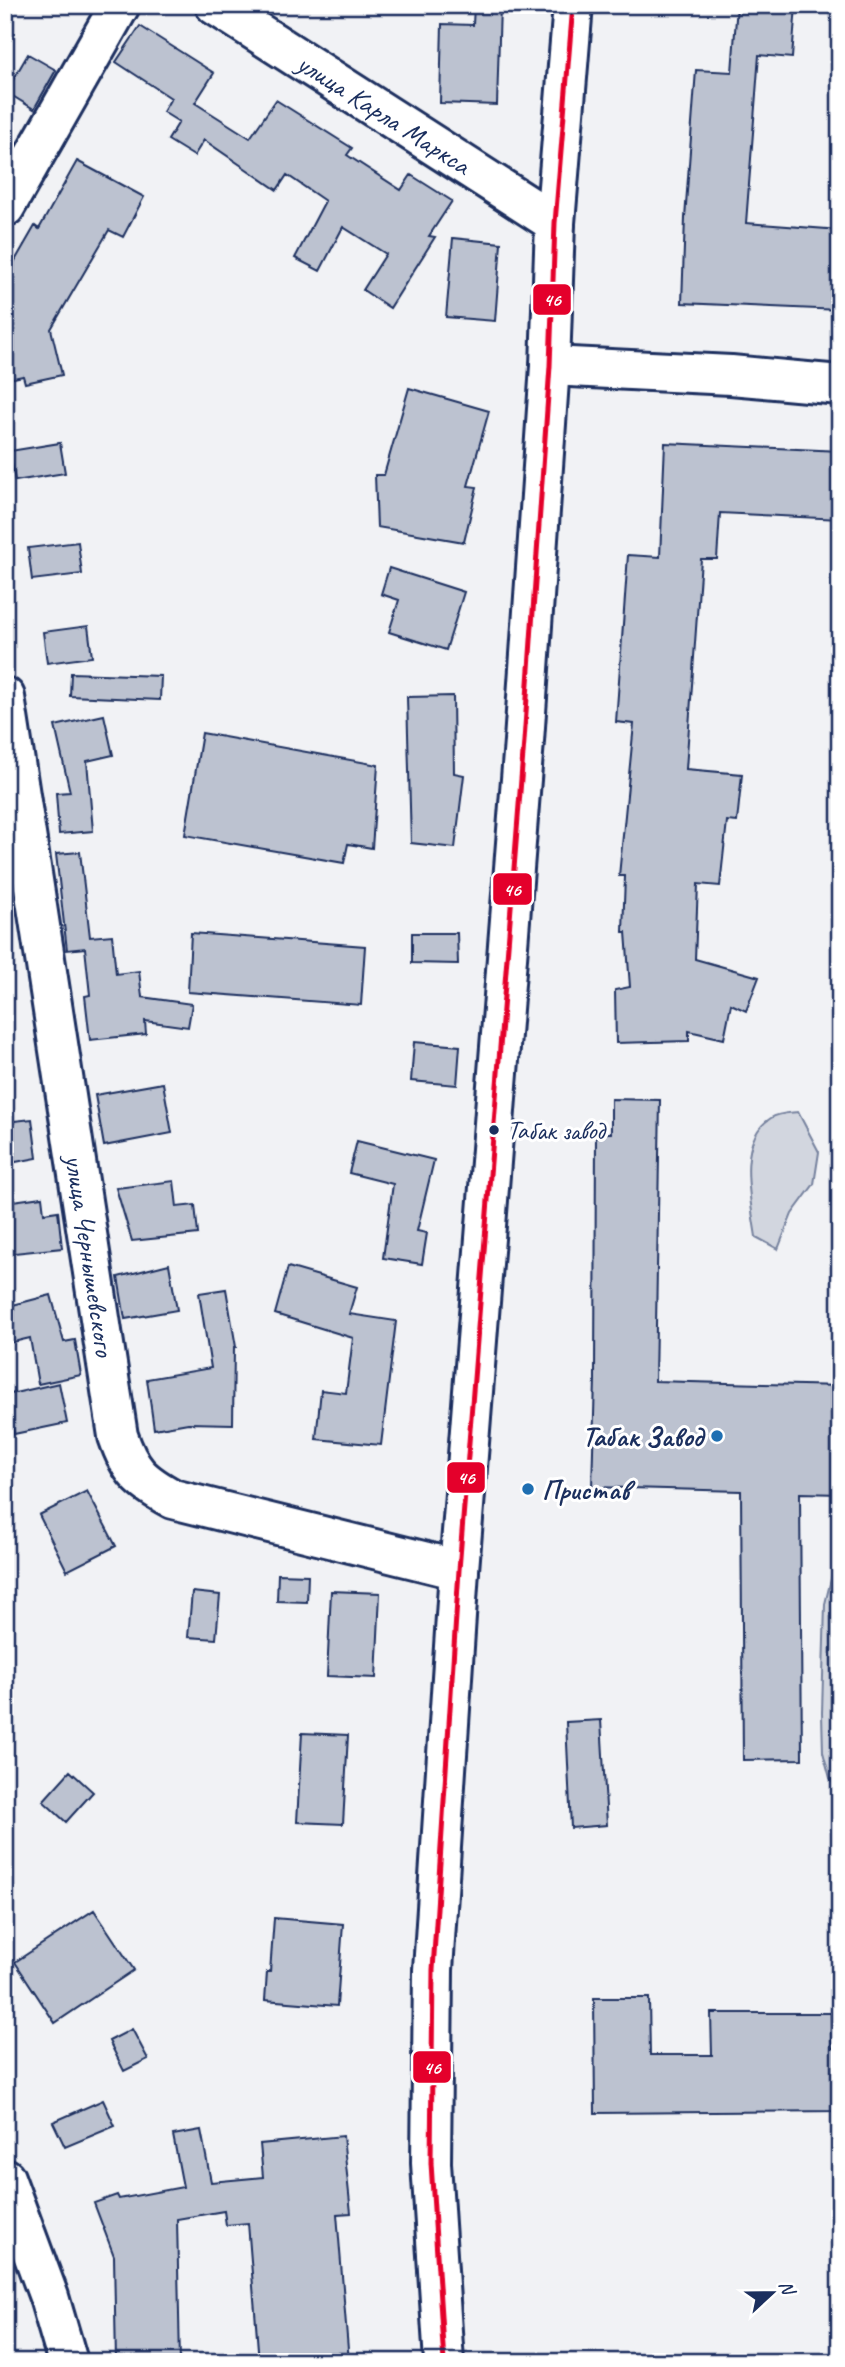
<svg xmlns="http://www.w3.org/2000/svg" width="845" height="2367" font-family="Caveat,sans-serif">
  <style>
    .green { fill: #d2d6df; stroke: #76829e; stroke-width: 2 }
    .building { fill: #bcc2d0; stroke: #1b2f5e; stroke-width: 2 }
    .lines { fill: none; stroke-linecap: round; stroke-linejoin: round }
    .minor-casing { stroke: #1b2f5e; stroke-width: 44 }
    .minor { stroke: #fff; stroke-width: 38 }
    .bus-1-casing { stroke: #fff; stroke-width: 10 }
    .bus-1 { stroke: #e4002b; stroke-width: 5 }
    .bus-dot { fill: #1b2f5e; stroke: #fff; stroke-width: 2.5 }
    .poi-dot { fill: #1f6fb2; stroke: #fff; stroke-width: 2.5 }
    .labels { text-anchor: middle; dominant-baseline: central; stroke-width: 6; stroke-linejoin: round; paint-order: stroke }
    .bus-label { font-size: 26px; fill: #1b2f5e; stroke: #fff; text-anchor: start }
    .street-label { font-size: 28px; fill: #1b2f5e; stroke: #fff }
    .poi-label { font-size: 28px; font-weight: bold; fill: #1b2f5e; stroke: #fff; text-anchor: end }
    .line-badge { stroke: #fff; stroke-width: 2.5 }
    .badge-label { font-size: 19px; text-anchor: middle; font-weight: bold; fill: #fff }
  </style>
  <rect width="100%" height="100%" fill="#f1f2f5"/>
  <filter id="ink" filterUnits="userSpaceOnUse"><feTurbulence type="fractalNoise" baseFrequency=".0143" numOctaves="2"/><feDisplacementMap in="SourceGraphic" scale="14" xChannelSelector="R" yChannelSelector="G"/><feConvolveMatrix kernelMatrix="1 2 1 2 8 2 1 2 1" color-interpolation-filters="sRGB"/></filter>
  <g filter="url(#ink)">
    <path class="green" d="M798,1112L819,1152L814,1184L792,1214L778,1249L756,1237C751,1202 735,1140 771,1118C778,1113 790,1113 798,1112Z
      M840,1542V1791L830,1778L823,1752L822,1713L825,1604Z"/>
    <path class="building" d="M474,5H500L497,105L440,103L442,24L473,25Z
      M737,5H796L792,58L759,55L746,223L840,230V310L682,303L685,218L696,70L732,72Z
      M140,26L214,73L195,103L250,138L276,100L352,148L347,155L401,190L411,175L452,201L429,236L435,237L390,308L363,290L386,254L343,227L320,271L295,258L325,201L287,175L277,190L204,140L194,156L168,140L179,122L163,112L171,98L116,62Z
      M28,54L56,70L34,109L6,92Z
      M77,161L144,197L123,237L109,230L51,329L62,375L25,383L23,376L9,379L5,363V278L35,226L39,229Z
      M453,238L501,243L495,321L446,317Z
      M409,388L489,411L468,486L477,487L464,542L377,527L375,475H384Z
      M60,443L65,473L15,481L10,451Z
      M665,443L840,451V519L720,513L717,559H701L686,769L742,774L737,822L727,821L720,886L698,884L695,959L759,977L746,1011L731,1004L724,1039L689,1031V1041L616,1043L615,990L630,987L626,932H623L625,876H619L634,724L616,722L628,555L660,557Z
      M78,542L82,574L32,580L28,548Z
      M389,568L464,592L446,650L389,632L399,600L381,594Z
      M88,626L92,657L47,663L43,632Z
      M71,673L161,676L160,700L70,696Z
      M453,696L454,773L464,775L455,848L411,843L407,697Z
      M104,715L113,755L87,761L93,831L59,834L56,793L70,792L55,726Z
      M202,733L378,765L372,848L348,844L344,863L185,835Z
      M80,852L90,937L112,935L116,974L139,971L142,997L192,1004L188,1027L145,1021L146,1034L90,1040L85,996L90,995L85,948L67,950L56,854Z
      M191,933L365,946L361,1005L188,992Z
      M412,933H457L458,964L412,963Z
      M414,1042L460,1046L457,1085L411,1081Z
      M163,1083L172,1133L104,1146L95,1095Z
      M611,1099L660,1100L655,1381L840,1386V1494L800,1493L802,1759L743,1760L741,1491L592,1487L595,1379L596,1133H611Z
      M32,1119L37,1158L5,1164V1122Z
      M357,1141L434,1160L417,1231L427,1233L422,1264L383,1258L393,1184L349,1173Z
      M174,1181L177,1207L195,1205L198,1234L132,1241L116,1188Z
      M42,1197L44,1213L58,1211L62,1248L5,1254V1202Z
      M169,1264L177,1310L125,1319L118,1277Z
      M288,1267L357,1287L349,1314L396,1321L381,1445L316,1439L321,1390L346,1393L353,1338L275,1314Z
      M226,1289L236,1347H234L233,1424L188,1423L154,1429L147,1379L211,1368L199,1293Z
      M51,1295L64,1342L75,1340L81,1375L38,1384L30,1338L5,1344V1307Z
      M59,1383L67,1423L14,1434L6,1395Z
      M87,1491L116,1546L67,1571L39,1515Z
      M278,1574L308,1575L307,1602L277,1601Z
      M331,1591L380,1593L376,1678L327,1676Z
      M192,1592L220,1595L216,1639L188,1637Z
      M601,1720L607,1825L571,1828L566,1722Z
      M302,1733L348,1735L343,1824L297,1822Z
      M70,1771L93,1792L66,1822L43,1801Z
      M94,1910L134,1970L55,2023L15,1962Z
      M274,1918L343,1924L337,2006L265,2000L267,1972H270Z
      M594,1998H649L650,2055H712L711,2013H831L832,2048H840V2111L595,2113Z
      M132,2029L148,2059L124,2071L109,2041Z
      M103,2100L115,2126L65,2147L53,2122Z
      M201,2130L211,2182L263,2177L260,2144L343,2136L351,2213L337,2214L349,2362H259L248,2223L226,2225L224,2211L177,2219L180,2362H116L114,2256L94,2203L117,2195L119,2199L183,2187L173,2135Z"/>
    <g class="lines">
      <defs>
        <g id="minor">
          <path id="s1" d="M215,5L555,223"/>
          <path d="M5,207L120,5"/>
          <path d="M550,366L731,375L840,385"/>
          <path id="s2" d="M5,697L118,1436C130,1471 140,1481 173,1499L459,1570"/>
          <path d="M5,2178L49,2297L68,2362"/>
          <path d="M444,2362L431,2163L433,1970L459,1570L524,741L550,366L555,223L573,5"/>
        </g>
      </defs>
      <use href="#minor" class="minor-casing"/>
      <use href="#minor" class="minor"/>
      <defs>
        <path id="bus-1" d="M444,2362L431,2163L433,1970L459,1570L524,741L550,366L555,223L573,5"/>
      </defs>
      <use href="#bus-1" class="bus-1-casing"/>
      <use href="#bus-1" class="bus-1"/>
    </g>
  </g>
  <circle class="bus-dot" cx="494" cy="1130" r="6"/>
  <g class="poi-dot">
    <circle cx="717" cy="1436" r="7"/>
    <circle cx="528" cy="1489" r="7"/>
  </g>
  <g class="labels">
    <g class="bus-label">
      <text x="507" y="1130">Табак завод</text>
    </g>
    <g class="street-label">
      <text stroke="none"><textPath href="#s1" startOffset="201">улица Карла Маркса</textPath></text>
      <text stroke="none"><textPath href="#s2" startOffset="565">улица Чернышевского</textPath></text>
    </g>
    <g class="poi-label">
      <text x="703" y="1436">Табак Завод</text>
      <text x="542" y="1489" text-anchor="start">Пристав</text>
    </g>
  </g>
  <g class="line-badge">
    <rect x="532" y="283" width="40" height="33" rx="7" fill="#e4002b"/>
    <rect x="492" y="872" width="41" height="34" rx="7" fill="#e4002b"/>
    <rect x="446" y="1461" width="40" height="33" rx="7" fill="#e4002b"/>
    <rect x="412" y="2050" width="40" height="34" rx="7" fill="#e4002b"/>
  </g>
  <g class="badge-label">
    <text x="552" y="306">46</text>
    <text x="512" y="896">46</text>
    <text x="466" y="1484">46</text>
    <text x="432" y="2074">46</text>
  </g>
  <rect width="845" height="2367" fill="none" stroke="#fff" stroke-width="28"/>
  <rect x="14" y="14" width="817" height="2339" fill="none" stroke="#1b2f5e" stroke-width="2.5" filter="url(#ink)"/>
  <g transform="translate(772 2293) rotate(68)" stroke="#ffffff" stroke-width="5" paint-order="stroke">
  <path d="M0-5L12 26L0 18L-12 26Z" fill="#1b2f5e"/>
  <text y="-10" font-size="19" font-weight="bold" text-anchor="middle" fill="#1b2f5e">N</text>
  </g>
</svg>
